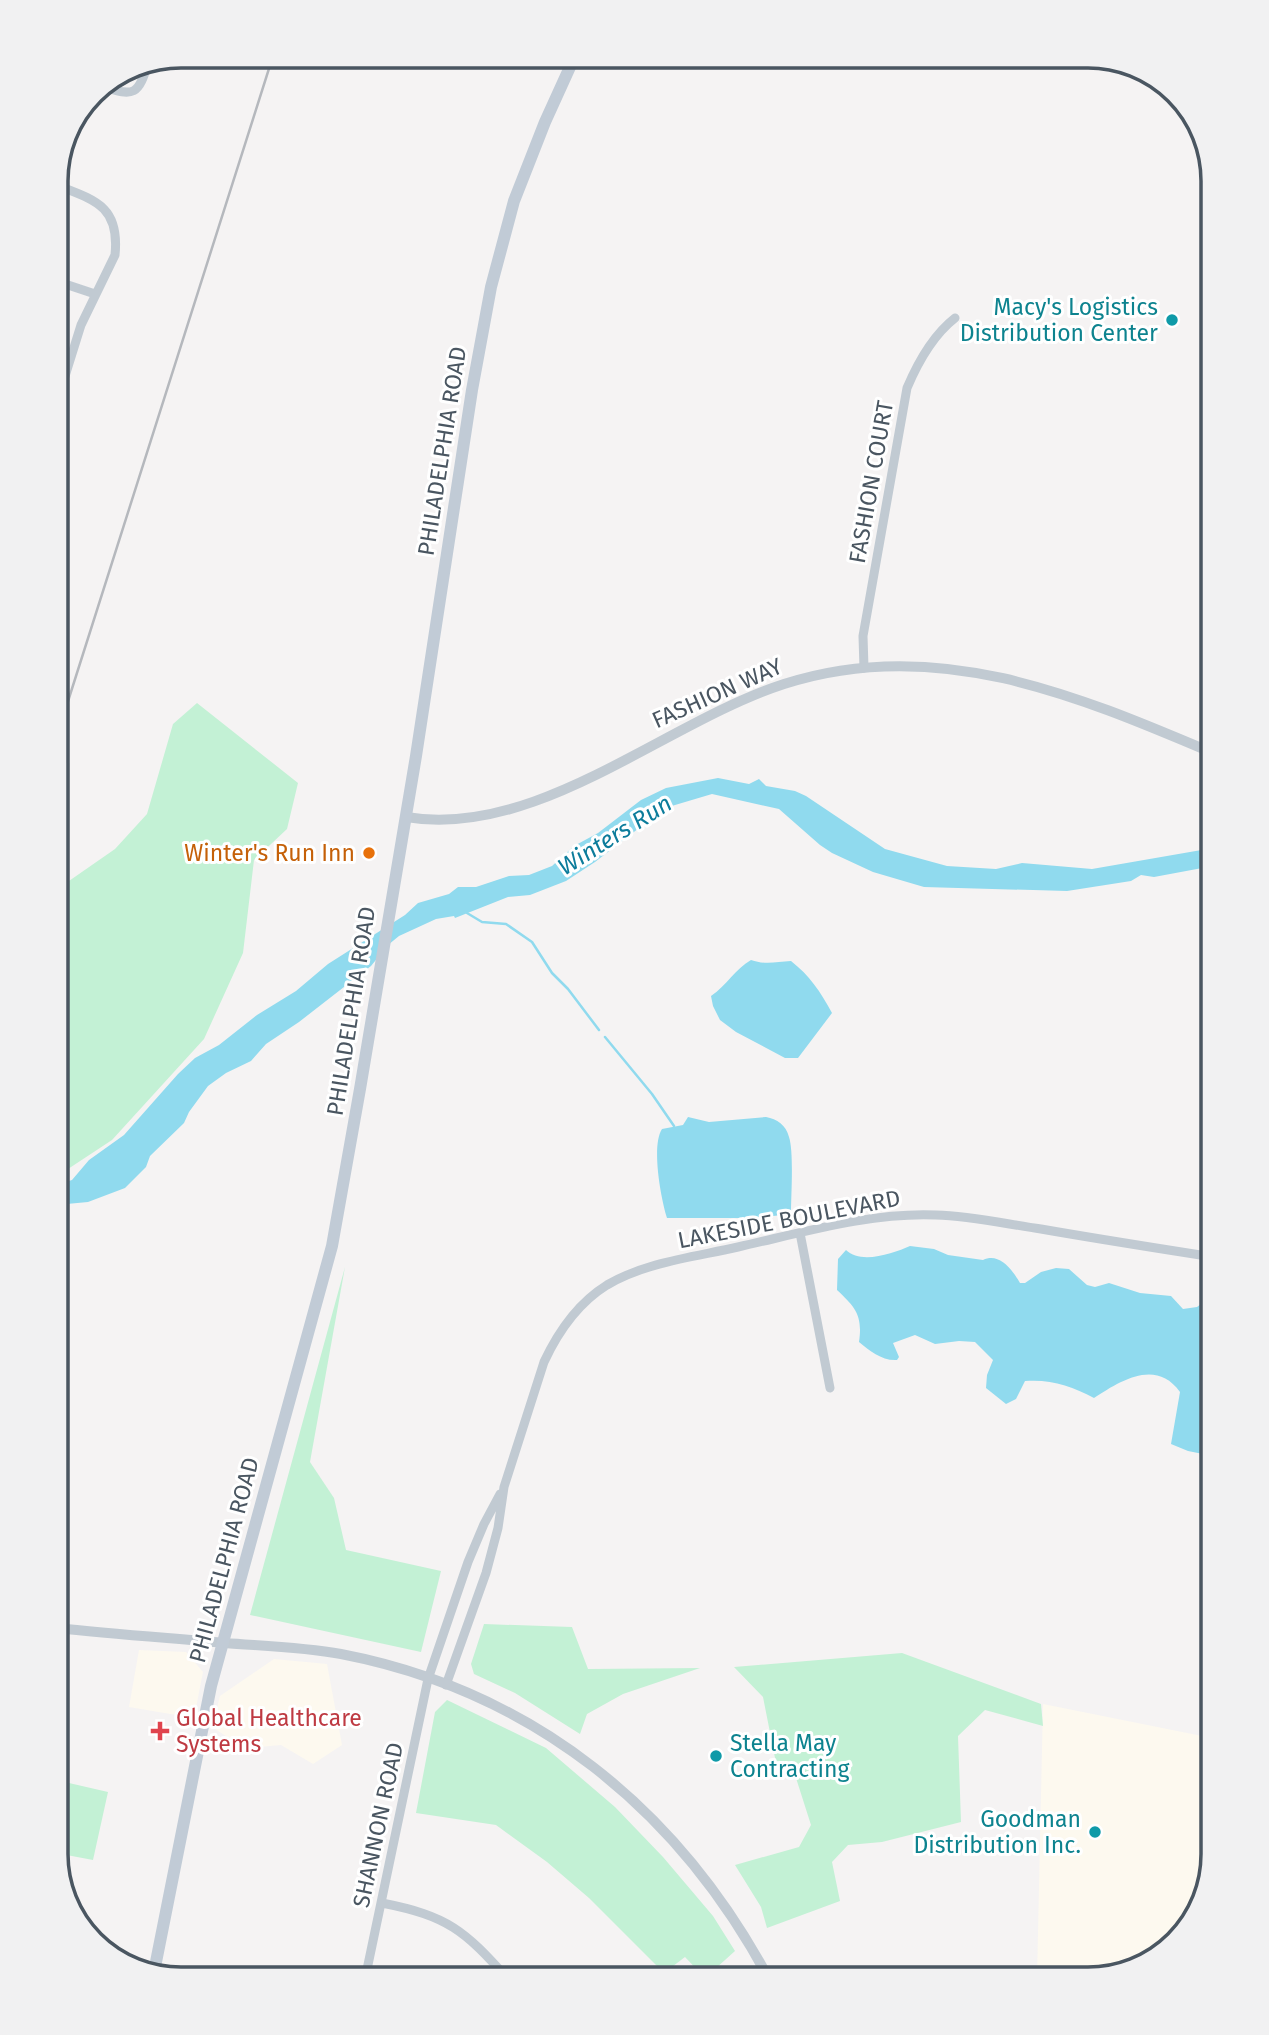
<svg xmlns="http://www.w3.org/2000/svg" width="1269" height="2035" font-family="'Fira Sans',sans-serif">
  <style>
    .commercial { fill: #fdf9ef }
    .green { fill: #c3f1d5 }
    .water { fill: #90daee }
    .lines { fill: none; stroke-linecap: round; stroke-linejoin: round }
    .stream { stroke: #90daee; stroke-width: 2.5 }
    .minor { stroke: #c1cad2; stroke-width: 9 }
    .tertiary { stroke: #c1cad2; stroke-width: 10 }
    .secondary { stroke: #c1cbd6; stroke-width: 12 }
    .rail { stroke: #b5b8bd; stroke-width: 2.5 }
    .culture-dot { fill: #0f9aa8; stroke: #fff; stroke-width: 2.5 }
    .food-dot { fill: #e8710a; stroke: #fff; stroke-width: 2.5 }
    .health-dot { fill: #e0444e; stroke: #fff; stroke-width: 2.5 }
    .labels { text-anchor: middle; dominant-baseline: central; stroke-width: 6; stroke-linejoin: round; paint-order: stroke }
    .culture-label { font-size: 23px; fill: #0d838f; stroke: #fff; text-anchor: end }
    .street-label { font-size: 23px; fill: #4a5661; stroke: #fff }
    .food-label { font-size: 23px; fill: #c56008; stroke: #fff; text-anchor: end }
    .health-label { font-size: 23px; fill: #be3a42; stroke: #fff; text-anchor: start }
    .water-label { font-size: 24px; font-style: italic; fill: #0c7c9b; stroke: #fff }
    .rim { fill: none; stroke: #4a5661; stroke-width: 3.5 }
  </style>
  <rect width="100%" height="100%" fill="#f5f3f3"/>
  <path class="commercial" d="M139,1650L186,1652L203,1672L194,1718L129,1707Z
    M274,1659L327,1664L342,1745L313,1764L281,1745L259,1747L232,1740L212,1727L220,1696Z
    M1043,1704L1207,1737L1213,1736V1854L1192,1923L1143,1966L1087,1979H1037Z"/>
  <path class="green" d="M197,703L298,783L287,829L254,860L243,953L204,1039L112,1140L68,1169L56,1165V890L115,849L147,814L173,724Z
    M345,1267L310,1462L334,1498L346,1550L441,1571L421,1652L250,1615Z
    M484,1624L572,1627L588,1669L700,1668L623,1694L587,1714L580,1734L515,1693L474,1674L471,1664Z
    M902,1653L1041,1704L1043,1726L985,1710L958,1736L961,1822L882,1842L848,1845L832,1862L840,1901L767,1928L761,1907L735,1865L799,1847L811,1825L796,1778L776,1763L763,1697L734,1667Z
    M447,1700L546,1748L615,1807L663,1857L713,1916L735,1951L705,1978L685,1957L664,1973L589,1898L547,1862L496,1825L416,1813L435,1712Z
    M56,1780L108,1792L93,1860L56,1853Z"/>
  <path class="water" d="M718,778L749,784L759,779L766,786L795,791L806,796L885,849L947,866L996,869L1022,863L1092,869L1213,848V866L1154,877L1141,875L1131,881L1067,891L924,887L873,872L832,853L820,845L779,809L712,794L665,808L595,862L566,881L530,895L508,897L455,918L454,916L436,919L399,936L388,945L371,966L299,1022L266,1044L251,1061L226,1073L208,1086L189,1112L184,1123L150,1156L146,1167L125,1188L88,1202L56,1205V1185L72,1180L89,1160L124,1135L178,1074L195,1058L219,1045L257,1015L296,991L328,964L405,915L418,903L449,894L458,887H476L509,876L529,875L552,866L574,846L598,833L641,800L666,788Z
    M751,960C765,965 776,962 791,961C810,976 820,991 832,1013L798,1058H785L736,1032L720,1020L713,1006L711,996C727,985 735,969 751,960Z
    M688,1117L709,1122L766,1117C777,1119 786,1125 789,1137C794,1152 791,1196 791,1214L754,1218H667C661,1199 651,1146 662,1129L683,1125Z
    M910,1246L934,1249L948,1255L983,1260C1000,1252 1013,1271 1020,1283H1025L1041,1272L1056,1268L1069,1269L1087,1285L1095,1287L1109,1283L1140,1293L1171,1296L1183,1309L1197,1307L1213,1295V1456L1188,1451L1171,1444L1180,1392C1156,1358 1120,1381 1094,1398C1072,1386 1051,1379 1025,1381L1016,1399L1006,1404L986,1388L987,1375L993,1360L975,1342L959,1341L935,1344L915,1335L893,1343L899,1357L897,1360C882,1361 870,1351 859,1342C863,1315 855,1307 837,1290L838,1259L846,1250C861,1265 894,1253 910,1246Z"/>
  <g class="lines">
    <path class="stream" d="M467,913L482,922L506,924L532,942L552,973L568,989L599,1030
      M605,1037L652,1094L674,1126"/>
    <path class="minor" d="M103,86C134,98 139,94 148,63
      M56,281L95,294
      M56,405L81,325L115,255C120,206 95,200 56,185
      M864,668L863,636L907,388C918,362 932,336 955,318
      M800,1233L830,1388
      M446,1685L486,1573L498,1528L504,1487L544,1362C558,1332 578,1303 607,1285C646,1262 694,1257 738,1247C801,1233 871,1212 936,1215C971,1216 1006,1224 1041,1229C1098,1239 1156,1248 1213,1257
      M382,1903C448,1916 464,1930 508,1979
      M365,1979L428,1679L468,1562L484,1524L500,1494"/>
    <path class="tertiary" d="M406,817C537,839 664,723 784,684C935,635 1076,695 1213,753
      M56,1628C112,1634 169,1638 225,1643C264,1646 303,1647 341,1654C533,1691 678,1809 769,1979"/>
    <path class="secondary" d="M154,1972L211,1686L332,1246L360,1089L416,756L472,390L491,287L514,201L545,122L575,56"/>
    <path class="rail" d="M56,739L273,56"/>
  </g>
  <g class="culture-dot">
    <circle cx="1172" cy="320" r="7"/>
    <circle cx="716" cy="1756" r="7"/>
    <circle cx="1095" cy="1832" r="7"/>
  </g>
  <circle class="food-dot" cx="369" cy="853" r="7"/>
  <path class="health-dot" d="M156.5 1720.5h7v7h7v7h-7v7h-7v-7h-7v-7h7z"/>
  <g class="labels">
    <g class="culture-label">
      <text x="1158" y="307">Macy's Logistics<tspan x="1158" dy="26">Distribution Center</tspan></text>
      <text x="730" y="1743" text-anchor="start">Stella May<tspan x="730" dy="26">Contracting</tspan></text>
      <text x="1081" y="1819">Goodman<tspan x="1081" dy="26">Distribution Inc.</tspan></text>
    </g>
    <g class="street-label">
      <text transform="translate(442 451) rotate(-81)">PHILADELPHIA ROAD</text>
      <text transform="translate(871 482) rotate(-80)">FASHION COURT</text>
      <text transform="translate(717 693) rotate(-24)">FASHION WAY</text>
      <text transform="translate(351 1011) rotate(-81)">PHILADELPHIA ROAD</text>
      <text transform="translate(789 1219) rotate(-11)">LAKESIDE BOULEVARD</text>
      <text transform="translate(224 1560) rotate(-75)">PHILADELPHIA ROAD</text>
      <text transform="translate(378 1825) rotate(-78)">SHANNON ROAD</text>
    </g>
    <g class="food-label">
      <text x="355" y="853">Winter's Run Inn</text>
    </g>
    <g class="health-label">
      <text x="176" y="1718">Global Healthcare<tspan x="176" dy="26">Systems</tspan></text>
    </g>
    <g class="water-label">
      <text transform="translate(615 835) rotate(-32)">Winters Run</text>
    </g>
  </g>
  <path d="M0 0H1269V2035H0ZM181 68H1088A113 113 0 0 1 1201 181V1854A113 113 0 0 1 1088 1967H181A113 113 0 0 1 68 1854V181A113 113 0 0 1 181 68Z" fill="#f1f1f2" fill-rule="evenodd"/>
  <path class="rim" d="M181 68H1088A113 113 0 0 1 1201 181V1854A113 113 0 0 1 1088 1967H181A113 113 0 0 1 68 1854V181A113 113 0 0 1 181 68Z"/>
</svg>
